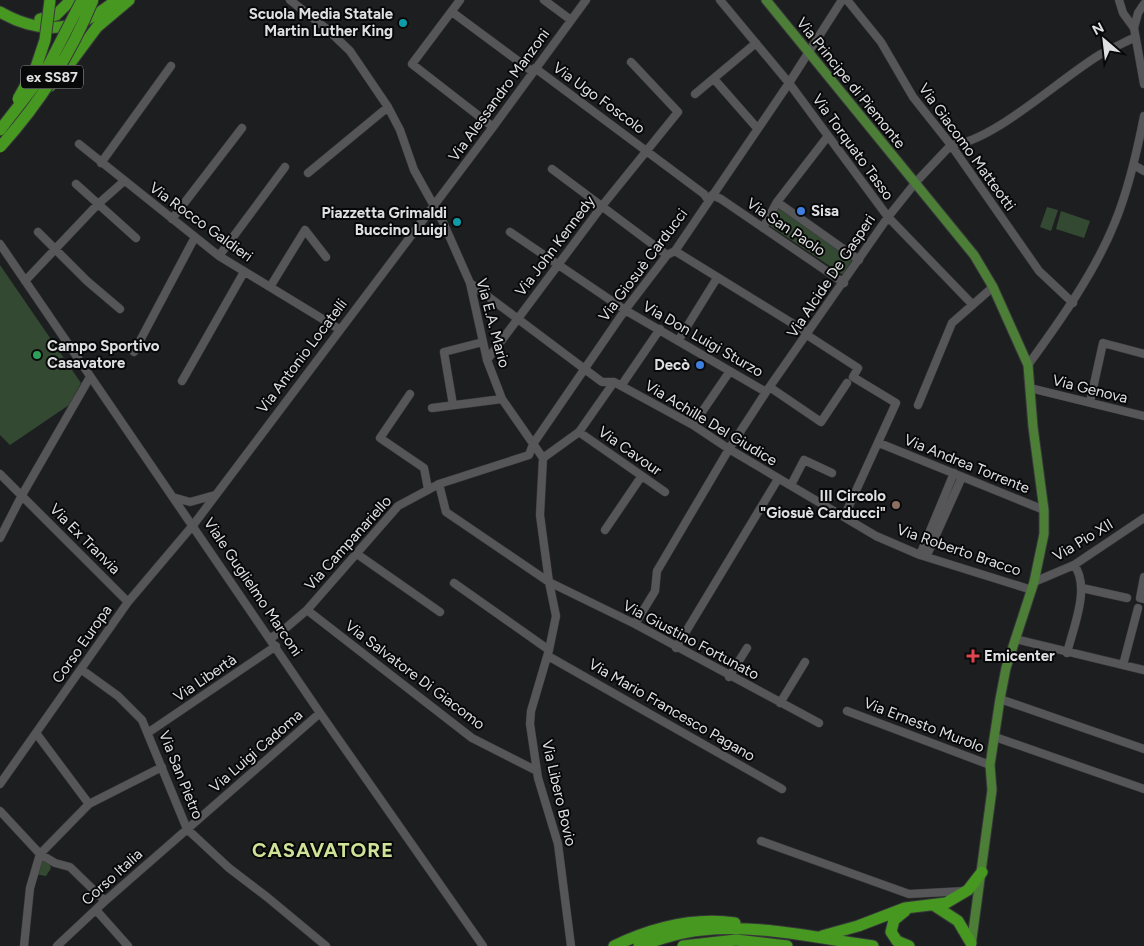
<svg xmlns="http://www.w3.org/2000/svg" width="1144" height="946" font-family="Figtree,sans-serif">
  <style>
    .green { fill: #334932 }
    .lines { fill: none; stroke-linecap: round; stroke-linejoin: round }
    .minor-casing { stroke: #373839; stroke-width: 9 }
    .major-casing { stroke: #373839; stroke-width: 11 }
    .highway-casing { stroke: #373839; stroke-width: 13 }
    .minor { stroke: #565659; stroke-width: 8 }
    .major { stroke: #4c7e37; stroke-width: 9 }
    .highway { stroke: #469821; stroke-width: 11 }
    .highway-bridge-casing { stroke: #373839; stroke-width: 13; stroke-linecap: butt }
    .highway-bridge { stroke: #469821; stroke-width: 11 }
    .culture-dot { fill: #0f9aa8; stroke: #080809; stroke-width: 2 }
    .shop-dot { fill: #3f7fe0; stroke: #080809; stroke-width: 2 }
    .leisure-dot { fill: #2e9e5b; stroke: #080809; stroke-width: 2 }
    .education-dot { fill: #8d6e63; stroke: #080809; stroke-width: 2 }
    .health-dot { fill: #e0444e; stroke: #080809; stroke-width: 2 }
    .labels { text-anchor: middle; dominant-baseline: central; stroke-width: 4; stroke-linejoin: round; paint-order: stroke }
    .shield { fill: #080809; stroke: #9e9fa0; stroke-width: 1 }
    .shield-label { font-size: 14px; font-weight: bold; fill: #dfe0e1 }
    .poi-label { font-size: 15px; font-weight: bold; fill: #dfe0e1; stroke: #080809; text-anchor: end }
    .street-label { font-size: 15px; fill: #dfe0e1; stroke: #080809 }
    .district-label { font-size: 20px; font-weight: bold; letter-spacing: 1px; fill: #cfe398; stroke: #080809 }
  </style>
  <rect width="100%" height="100%" fill="#1d1e20"/>
  <path class="green" d="M778,207L852,260L843,275L767,224Z
    M1047,207L1058,210L1051,231L1040,227Z
    M1061,211L1090,221L1084,238L1056,229Z
    M0,265L81,383L69,405L10,445L0,435Z
    M39,858L49,863L51,868L46,876L35,874Z"/>
  <g class="lines">
    <defs>
      <path id="minor" d="M290,0L328,30L350,51L388,107L400,130L414,170L443,222L470,283L487,360L502,399L543,458L540,515L549,582L556,616L549,650L531,711L530,724L538,778L558,844L571,946
        M460,0L412,64L493,127
        M544,0L571,20
        M720,0L789,83L888,217L972,304
        M847,0L881,42L913,97L951,145L1039,271L1073,303
        M1119,0L1123,13L1134,28L1144,84
        M452,12L533,72
        M1134,28L1138,13L1144,4
        M535,68L704,194L708,200
        M714,79L757,128
        M695,94L756,43
        M79,144L219,256L339,329
        M101,163L171,66
        M1134,165L1144,171
        M552,169L667,255
        M308,173L388,107
        M76,184L136,238
        M712,195L721,199L844,283
        M777,202L859,260
        M172,219L242,128
        M763,228L777,202L828,136
        M38,232L87,281L120,309
        M510,232L625,310L766,392
        M0,244L320,713L483,946
        M675,251L808,333
        M219,256L285,167
        M25,281L97,205L123,182
        M470,283L602,382H614L693,425L729,449L876,536L920,555L1032,590
        M270,287L305,230L326,257
        M807,335L858,368L853,377L896,403L844,517
        M678,341L717,278
        M134,352L195,237
        M487,360L602,206L678,112L631,62
        M1028,365C1060,321 1095,272 1115,222C1129,188 1137,152 1144,116
        M182,381L244,272
        M621,386L660,329
        M771,388L821,422L847,383
        M1030,388L1144,416
        M410,394L380,438L424,468L428,489
        M1090,402L1103,343L1144,354
        M453,405L444,352L483,342
        M918,405L952,323L993,287
        M432,408L502,399
        M693,425L730,371
        M579,432L665,492
        M879,443L1044,510
        M543,458L579,432L614,382
        M0,474L128,602
        M439,484L446,512L549,582L635,624L819,723
        M791,485L804,460L832,473
        M176,498L190,502L215,495
        M605,530L641,477
        M0,538L22,495L90,377
        M357,554L440,612
        M920,555L954,473
        M927,555L962,477
        M1144,577L1140,598L1144,599
        M1034,582L1074,565L1144,518
        M454,583L549,650
        M1082,588L1127,598
        M307,610L472,738L537,771
        M635,624L655,591L657,571L729,449L766,392L888,217L916,182L951,145C992,143 1063,76 1101,54C1112,48 1124,43 1135,37
        M271,638L287,627L307,610L398,506L439,484L529,455L533,444L625,310L667,255L675,251L789,83L842,0
        M1015,639L1144,670
        M676,648L778,479
        M1067,653C1073,628 1091,587 1074,565
        M548,656L782,789
        M1123,665L1138,608
        M82,670L118,696L142,720L187,829L229,868L267,897L326,946
        M729,677L747,648
        M1000,699L1144,749
        M780,703L805,662
        M847,711L990,765
        M149,732L276,646
        M36,733L89,804
        M995,737L1144,789
        M0,784L128,602L194,524L493,127L586,0
        M0,811L40,854L55,863L70,867L105,901
        M761,841L909,894L965,891
        M96,910L128,946
        M24,946L30,888L40,854L89,804L162,767
        M57,946L105,901L320,713"/>
      <path id="major" d="M766,0L974,255L993,287L1028,365L1033,427L1044,510V534L1034,582L1006,668L1000,699L990,765L992,790L971,946"/>
      <path id="highway" d="M0,12C42,36 79,32 116,0
        M40,19L56,15L71,0
        M50,86L62,74L97,27L129,0
        M935,906L958,921L971,943
        M905,911L894,920L891,932L897,941L909,946
        M822,936L858,926L905,908L946,903L968,890L982,872
        M614,946C652,928 693,917 735,923
        M639,946C660,939 680,932 702,930C758,924 817,938 873,946
        M683,946L736,940L787,946"/>
    </defs>
    <use href="#minor" class="minor-casing"/>
    <use href="#major" class="major-casing"/>
    <use href="#highway" class="highway-casing"/>
    <use href="#minor" class="minor"/>
    <use href="#major" class="major"/>
    <use href="#highway" class="highway"/>
    <defs>
      <path id="highway-bridge" d="M18,99L36,67L45,40L50,0
        M0,130L45,72L82,0
        M0,147C39,104 71,54 93,0"/>
    </defs>
    <use href="#highway-bridge" class="highway-bridge-casing"/>
    <use href="#highway-bridge" class="highway-bridge"/>
  </g>
  <g class="culture-dot">
    <circle cx="403" cy="23" r="5"/>
    <circle cx="457" cy="222" r="5"/>
  </g>
  <g class="shop-dot">
    <circle cx="801" cy="211" r="5"/>
    <circle cx="700" cy="365" r="5"/>
  </g>
  <circle class="leisure-dot" cx="37" cy="355" r="5"/>
  <circle class="education-dot" cx="896" cy="505" r="5"/>
  <path class="health-dot" d="M970.5 648.5h5v5h5v5h-5v5h-5v-5h-5v-5h5z"/>
  <g class="labels">
    <rect class="shield" x="21" y="65.5" width="62" height="23" rx="4"/>
    <g class="shield-label">
      <text x="52" y="77">ex SS87</text>
    </g>
    <g class="poi-label">
      <text x="393" y="14">Scuola Media Statale<tspan x="393" dy="17">Martin Luther King</tspan></text>
      <text x="811" y="211" text-anchor="start">Sisa</text>
      <text x="447" y="213">Piazzetta Grimaldi<tspan x="447" dy="17">Buccino Luigi</tspan></text>
      <text x="47" y="346" text-anchor="start">Campo Sportivo<tspan x="47" dy="17">Casavatore</tspan></text>
      <text x="690" y="365">Decò</text>
      <text x="886" y="496">III Circolo<tspan x="886" dy="17">"Giosuè Carducci"</tspan></text>
      <text x="984" y="656" text-anchor="start">Emicenter</text>
    </g>
    <g class="street-label">
      <text transform="translate(851 83) rotate(51)">Via Principe di Piemonte</text>
      <text transform="translate(499 95) rotate(-54)">Via Alessandro Manzoni</text>
      <text transform="translate(599 98) rotate(36)">Via Ugo Foscolo</text>
      <text transform="translate(853 147) rotate(54)">Via Torquato Tasso</text>
      <text transform="translate(967 147) rotate(54)">Via Giacomo Matteotti</text>
      <text transform="translate(201 222) rotate(36)">Via Rocco Galdieri</text>
      <text transform="translate(786 227) rotate(34)">Via San Paolo</text>
      <text transform="translate(555 246) rotate(-53)">Via John Kennedy</text>
      <text transform="translate(643 265) rotate(-53)">Via Giosuè Carducci</text>
      <text transform="translate(831 276) rotate(-56)">Via Alcide De Gasperi</text>
      <text transform="translate(493 323) rotate(75)">Via E.A. Mario</text>
      <text transform="translate(703 339) rotate(30)">Via Don Luigi Sturzo</text>
      <text transform="translate(302 356) rotate(-53)">Via Antonio Locatelli</text>
      <text transform="translate(1090 389) rotate(14)">Via Genova</text>
      <text transform="translate(711 423) rotate(31)">Via Achille Del Giudice</text>
      <text transform="translate(630 451) rotate(35)">Via Cavour</text>
      <text transform="translate(967 464) rotate(22)">Via Andrea Torrente</text>
      <text transform="translate(85 539) rotate(45)">Via Ex Tranvia</text>
      <text transform="translate(1083 540) rotate(-31)">Via Pio XII</text>
      <text transform="translate(348 543) rotate(-48)">Via Campanariello</text>
      <text transform="translate(959 550) rotate(19)">Via Roberto Bracco</text>
      <text transform="translate(253 587) rotate(56)">Viale Guglielmo Marconi</text>
      <text transform="translate(691 640) rotate(28)">Via Giustino Fortunato</text>
      <text transform="translate(82 644) rotate(-55)">Corso Europa</text>
      <text transform="translate(415 675) rotate(37)">Via Salvatore Di Giacomo</text>
      <text transform="translate(205 678) rotate(-34)">Via Libertà</text>
      <text transform="translate(672 710) rotate(30)">Via Mario Francesco Pagano</text>
      <text transform="translate(924 725) rotate(21)">Via Ernesto Murolo</text>
      <text transform="translate(256 751) rotate(-41)">Via Luigi Cadoma</text>
      <text transform="translate(181 775) rotate(68)">Via San Pietro</text>
      <text transform="translate(559 793) rotate(77)">Via Libero Bovio</text>
      <text transform="translate(112 877) rotate(-42)">Corso Italia</text>
    </g>
    <g class="district-label">
      <text x="323" y="850">CASAVATORE</text>
    </g>
  </g>
  <g transform="translate(1104 40) rotate(332)" stroke="#080809" stroke-width="4" paint-order="stroke">
  <path d="M0-4L9 19L0 12L-9 19Z" fill="#dfe0e1"/>
  <text y="-8" font-size="14" font-weight="bold" text-anchor="middle" fill="#dfe0e1">N</text>
  </g>
</svg>
